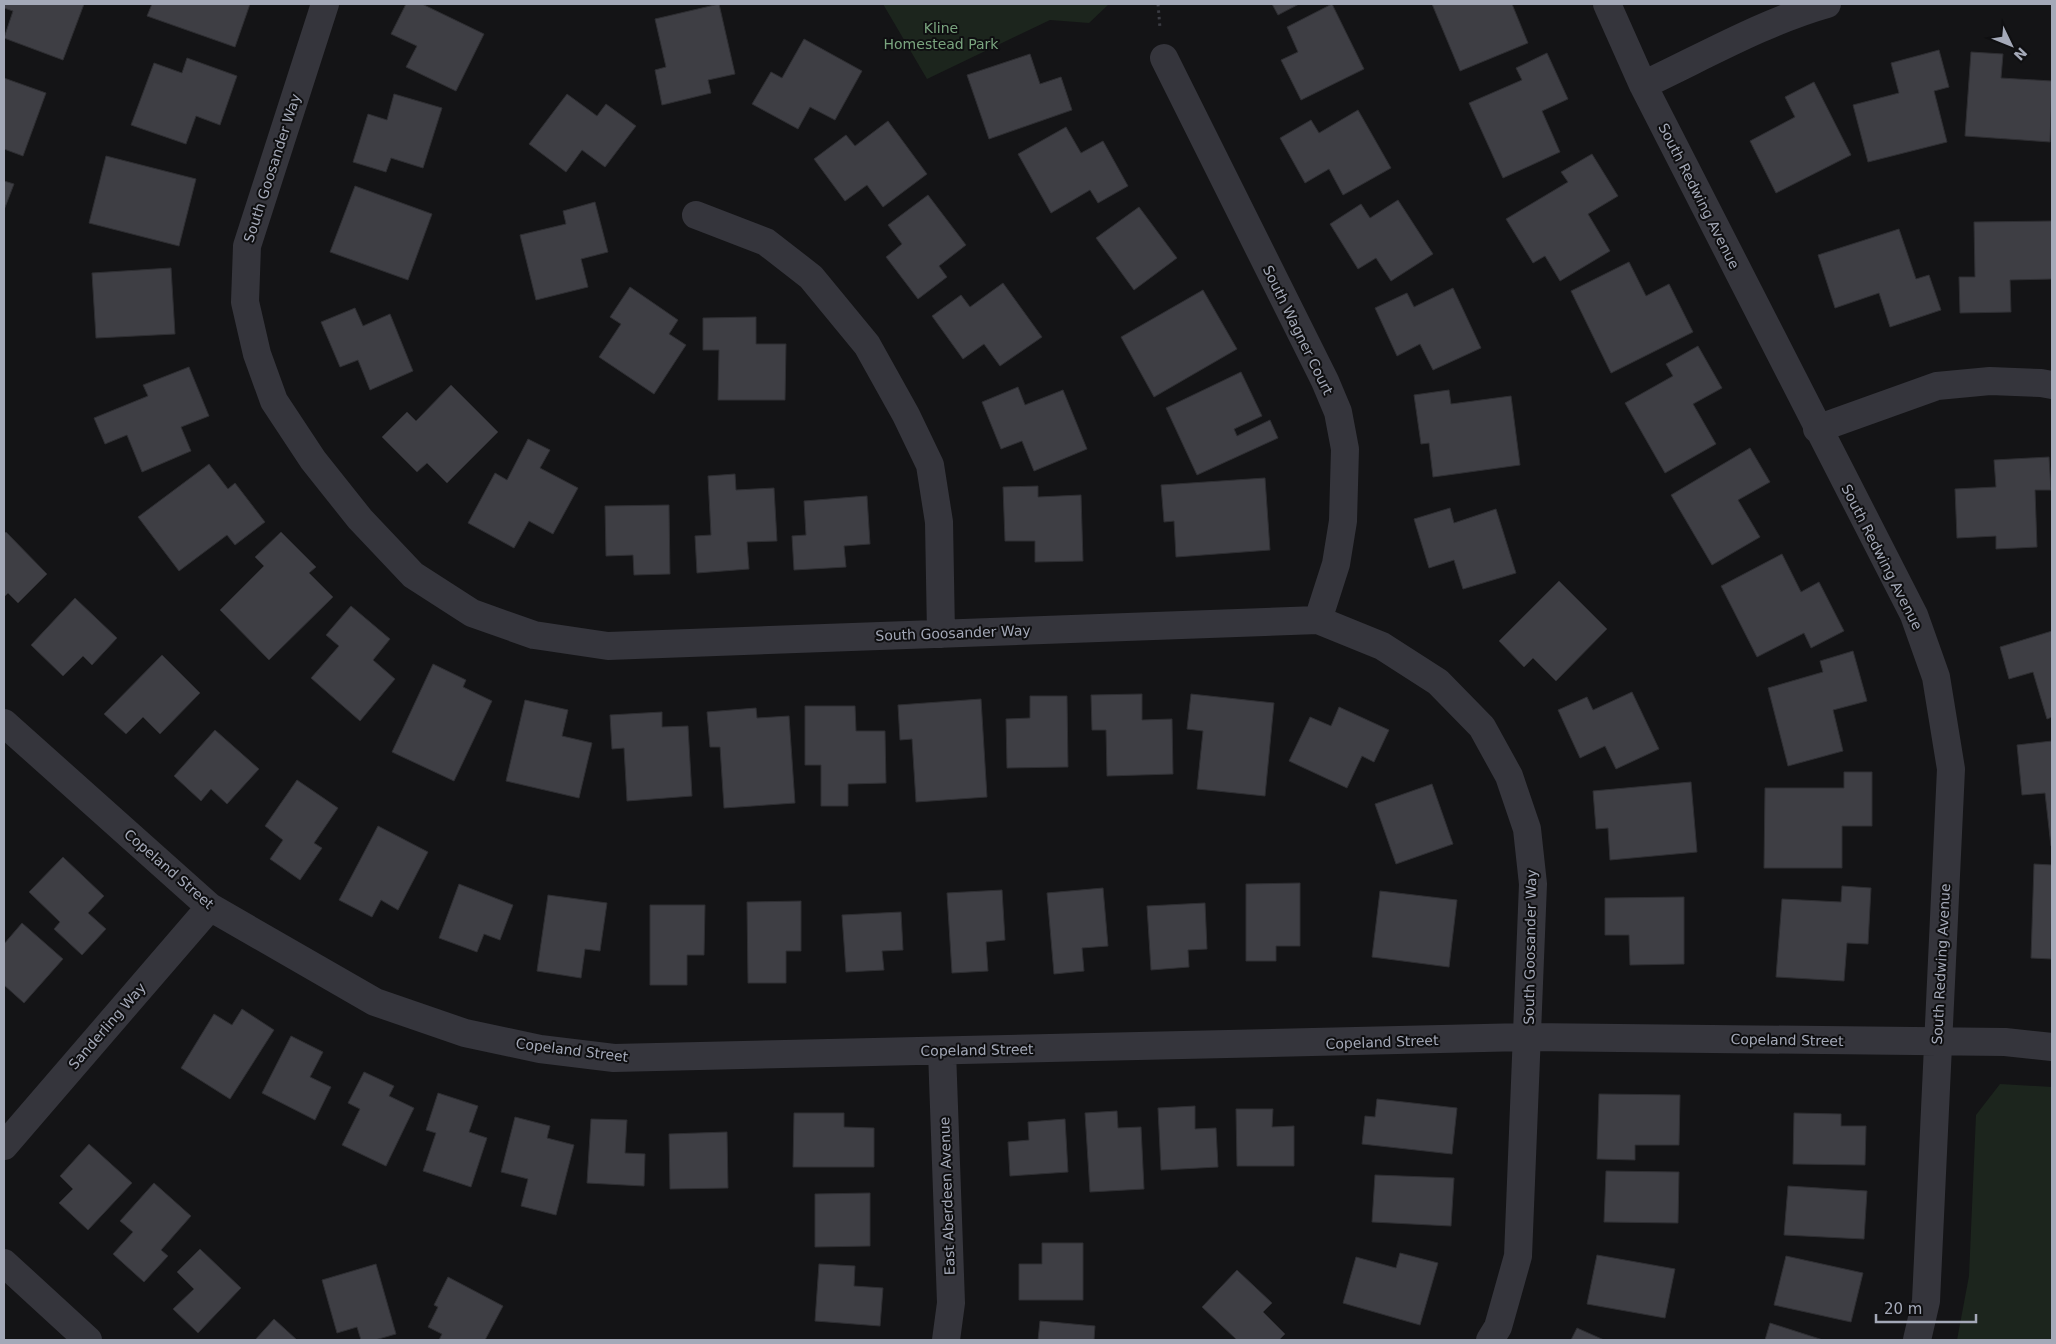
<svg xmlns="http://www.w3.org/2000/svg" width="2056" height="1344" font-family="'DejaVu Sans',sans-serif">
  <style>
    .green { fill: #1c251d }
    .building { fill: #3e3e44; stroke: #2e2e32 }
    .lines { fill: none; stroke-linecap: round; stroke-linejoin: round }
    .path { stroke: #3b3c43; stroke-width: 3; stroke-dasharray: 2.5 4; stroke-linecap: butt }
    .minor { stroke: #35353c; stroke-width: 28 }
    .labels { text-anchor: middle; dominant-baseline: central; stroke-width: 4; stroke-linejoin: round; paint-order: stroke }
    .park-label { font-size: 14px; fill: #7aa57f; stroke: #0f0f11 }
    .street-label { font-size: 14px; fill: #a4a9b8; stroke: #0f0f11 }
  </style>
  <rect width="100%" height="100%" fill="#141416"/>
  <path class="green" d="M883,4H1109L1089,23L1050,20L927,79Z
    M2000,1084L2052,1087V1340H1957L1969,1276L1976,1115Z"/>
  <path class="building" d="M4,4H84L63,60L4,38L13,11L4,8Z
    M152,4H250L235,47L147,16Z
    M406,4H422L484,34L456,91L406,67L417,46L391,34Z
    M719,4L735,74L708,80L711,93L662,105L655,70L666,67L655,19Z
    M1272,4H1299L1278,15Z
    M1332,4L1364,69L1301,100L1281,60L1298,52L1287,27Z
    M1432,4H1512L1528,43L1460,71Z
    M804,39L862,71L835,120L810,107L798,129L752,104L771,72L782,78Z
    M1939,50L1949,87L1934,91L1947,142L1868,162L1853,105L1899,93L1891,63Z
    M1971,52L2003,54L2001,78L2052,81L2050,142L1965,136Z
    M1547,53L1568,99L1542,111L1560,152L1503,178L1469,103L1522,80L1516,68Z
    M1030,54L1040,84L1061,77L1072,110L989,139L967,75Z
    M187,58L237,76L220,125L196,116L186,144L131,125L154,63L182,73Z
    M4,78L46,93L23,156L4,149Z
    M1814,82L1851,155L1776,193L1750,141L1795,117L1785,97Z
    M394,94L442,108L423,168L391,158L386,172L353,162L368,114L387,120Z
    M567,94L597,116L606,104L636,126L605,167L582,150L566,172L529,144Z
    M1358,110L1391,168L1343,195L1329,169L1305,183L1280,138L1311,120L1319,133Z
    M888,121L927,174L883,207L867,185L845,201L814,159L846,135L855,146Z
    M1066,127L1081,153L1103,141L1128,186L1098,203L1090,190L1051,213L1018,154Z
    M1592,154L1618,196L1588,214L1610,251L1560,281L1545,256L1533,263L1506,219L1568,182L1561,172Z
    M106,156L196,179L179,246L89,223Z
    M4,181L14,184L4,210Z
    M355,186L432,214L408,280L330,252Z
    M928,195L966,245L939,266L947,277L918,299L886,257L902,244L888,225Z
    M1398,200L1433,254L1391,281L1376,258L1358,269L1330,224L1361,204L1370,218Z
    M595,202L608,252L581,259L588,287L536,300L520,235L566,224L563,211Z
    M1139,207L1177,258L1134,290L1096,238Z
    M2052,221V279L2010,280L2011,312L1960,313L1959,277H1975L1974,222Z
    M1899,229L1916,279L1929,275L1941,310L1890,327L1879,293L1835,308L1818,255Z
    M1629,262L1646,296L1669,284L1693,332L1611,373L1571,291Z
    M171,268L175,334L96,338L92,273Z
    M1003,283L1042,337L1000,366L984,344L963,359L932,316L961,295L970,307Z
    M630,287L678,320L669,334L686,345L654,394L599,357L621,324L610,317Z
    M1453,288L1481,348L1433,370L1420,344L1397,356L1375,308L1407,293L1414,307Z
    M1203,290L1237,349L1154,397L1121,337Z
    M355,308L363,326L390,314L413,371L370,390L358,360L340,367L321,322Z
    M756,317V344H786L785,400H718L719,350H703V318Z
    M1698,346L1722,388L1693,404L1716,444L1665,473L1625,403L1673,376L1666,364Z
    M189,367L209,416L181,427L191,451L142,472L127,435L105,444L94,418L148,396L143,385Z
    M1241,372L1262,416L1234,429L1237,436L1270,420L1278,438L1197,475L1166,408Z
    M451,385L498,432L447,483L427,463L417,472L382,437L407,412L416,421Z
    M1018,387L1025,405L1063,390L1087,449L1034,471L1022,441L1001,449L982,402Z
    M1449,390L1451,404L1511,396L1520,465L1433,477L1429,443L1421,444L1414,395Z
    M528,439L550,450L540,468L578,488L553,534L529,521L514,548L468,523L495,473L507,480Z
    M1750,448L1770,482L1738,500L1760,537L1712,565L1671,495Z
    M2049,457L2051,490H2035L2037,547L1996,549V536L1957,538L1955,489L1996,487L1994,460Z
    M209,464L228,489L235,483L265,522L235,545L227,535L179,571L138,517Z
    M735,474L736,490L774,488L777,541L747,542L749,569L697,573L695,536L711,535L708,476Z
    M1265,478L1270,550L1176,557L1174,521L1164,522L1161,485Z
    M1038,486V497L1081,495L1083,561L1035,562V541H1005L1003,487Z
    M867,496L870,544L844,546L846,567L794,570L792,536L806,535L804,501Z
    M669,505L670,574L634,575L633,555L606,556L605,506Z
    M1450,508L1454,523L1496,509L1516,573L1463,589L1454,560L1429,568L1414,519Z
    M6,532L47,574L18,603L8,593L4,597V534Z
    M281,532L316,567L309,573L333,597L269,660L220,610L264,566L255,557Z
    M1782,554L1801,592L1819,582L1844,631L1811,648L1804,633L1757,657L1721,586Z
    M1559,581L1607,629L1556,681L1533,658L1524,667L1499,641Z
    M75,598L117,638L92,665L83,656L63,676L31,645Z
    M351,606L390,639L373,660L395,679L360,721L311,678L339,646L326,635Z
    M2052,631V717L2047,719L2033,672L2009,679L2000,647Z
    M1853,651L1867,701L1833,710L1843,751L1788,766L1768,688L1823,672L1820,661Z
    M162,655L200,693L160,734L143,717L126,734L104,714Z
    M433,664L466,680L463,687L492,701L454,781L392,752Z
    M1632,692L1659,749L1616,769L1605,746L1580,758L1558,710L1587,697L1593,710Z
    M1142,694V720L1172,719L1173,774L1107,776L1106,730H1092L1091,695Z
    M1191,694L1274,703L1265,796L1197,789L1203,731L1187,729Z
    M1030,696H1067L1068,767L1007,768L1006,719L1030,718Z
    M981,699L987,797L916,802L912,739L900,740L898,705Z
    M525,700L568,710L562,736L592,743L579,798L506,781Z
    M805,706H855L856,731H885L886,783L848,784V806H821V765H805Z
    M1339,707L1389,730L1374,762L1362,756L1347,788L1289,761L1310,717L1331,726Z
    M756,708L757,718L789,716L795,803L724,808L720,747H710L707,712Z
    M662,712V727L688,726L692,796L627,801L624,748L612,749L610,715Z
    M215,730L259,769L227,804L211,789L201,801L174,776Z
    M2052,741V846H2051L2045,793L2022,795L2017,745Z
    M1844,772H1872V826H1842V868H1764L1765,788H1844Z
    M297,780L338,808L314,843L322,848L300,880L270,859L283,840L265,826Z
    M1691,782L1697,852L1610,860L1608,828L1596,829L1593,791Z
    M1432,784L1453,844L1396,864L1375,804Z
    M378,826L428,852L398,910L381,900L372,917L339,900Z
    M63,857L104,896L88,913L106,929L82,955L54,929L60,922L29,892Z
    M2034,864L2052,865L2051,959L2031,958Z
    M1300,883V946H1276V961H1246V884Z
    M459,884L513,905L500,940L484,934L477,952L439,938Z
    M1842,886L1871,888L1868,944L1847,943L1844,981L1776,977L1782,899L1841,902Z
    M1103,888L1108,946L1082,948L1084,971L1054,974L1047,893Z
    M1002,890L1005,940L986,942L988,971L952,973L947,893Z
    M1380,891L1457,900L1449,967L1372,957Z
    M548,895L607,903L600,951L585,949L581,978L537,971Z
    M1684,897V964L1630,965L1629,935H1605V898Z
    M801,901V951H786V983H748L747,902Z
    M1205,903L1207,949L1188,950L1189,967L1151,970L1147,906Z
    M650,905H705L704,955H687V985H650Z
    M901,912L903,950L882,951L884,970L846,972L842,915Z
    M22,923L63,959L24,1003L4,985V944Z
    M242,1009L274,1030L230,1099L181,1068L214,1014L232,1025Z
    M291,1036L323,1052L310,1077L331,1087L315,1120L262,1093Z
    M364,1072L394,1086L389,1096L414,1108L386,1166L342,1145L360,1109L348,1103Z
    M438,1093L478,1106L469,1132L487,1138L471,1187L423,1171L436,1133L426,1130Z
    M1599,1094L1680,1095L1679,1145H1635V1160L1597,1159Z
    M1377,1099L1457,1108L1452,1154L1362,1144L1365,1116L1375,1117Z
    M1195,1106V1129L1216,1128L1218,1167L1161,1170L1158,1108Z
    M1236,1109H1273L1272,1127L1294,1126V1166H1237Z
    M1117,1111L1118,1128L1141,1127L1144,1189L1090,1192L1085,1113Z
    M794,1113H844V1127L874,1128V1167H793Z
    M1794,1113L1841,1114V1126H1866L1865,1165L1793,1164Z
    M515,1117L550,1126L547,1138L574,1145L556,1215L521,1206L528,1179L501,1172Z
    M591,1119L627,1120L625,1153L645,1154L644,1186L587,1183Z
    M1065,1119L1068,1172L1010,1176L1008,1142L1029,1140L1028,1122Z
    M727,1132L728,1188L670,1189L669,1134Z
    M89,1144L132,1183L88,1230L59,1203L73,1189L60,1176Z
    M1606,1171L1679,1172L1678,1223L1604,1222Z
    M1375,1175L1454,1178L1451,1226L1372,1222Z
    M154,1183L191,1216L161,1250L168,1256L144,1282L113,1254L133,1232L120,1221Z
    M1788,1186L1867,1191L1864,1239L1784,1235Z
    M870,1193V1246L815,1247V1194Z
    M1042,1243H1083V1300H1019V1264H1042Z
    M200,1249L241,1288L198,1333L173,1309L194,1289L177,1272Z
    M1400,1253L1438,1263L1420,1325L1343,1303L1356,1257L1396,1268Z
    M1597,1255L1675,1269L1665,1318L1587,1304Z
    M1786,1256L1863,1273L1851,1322L1774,1305Z
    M376,1264L396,1334L375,1340H361L357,1327L337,1333L322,1280Z
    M819,1264L855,1266L854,1286L883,1288L880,1326L815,1321Z
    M1237,1270L1272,1303L1263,1312L1285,1334L1279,1340H1237L1202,1307Z
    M448,1277L503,1306L485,1340H439L442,1334L428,1327L438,1307L434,1305Z
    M274,1319L297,1340H255Z
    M1040,1321L1095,1326L1094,1340H1038Z
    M1770,1323L1823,1340H1765Z
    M1577,1328L1604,1340H1571Z"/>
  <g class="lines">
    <path class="path" d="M1158,4L1160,28"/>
    <path class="minor" d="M325,4L247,246L245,302L257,354L274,401L313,460L360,519L413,575L472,613L534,635L608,646L1318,620L1382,646L1438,682L1482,727L1509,776L1527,829L1533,884L1518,1256L1498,1327L1490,1340
      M1607,4L1643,85L1914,615L1936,677L1951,769L1926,1301L1917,1340
      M1164,58L1325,381L1338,412L1345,449L1343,521L1336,564L1318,620
      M1643,85C1701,58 1766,21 1827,4
      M696,215L766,242L811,277L867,345L906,415L930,465L939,522L941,634
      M1817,429L1937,386L1990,381L2041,383L2052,385
      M4,723L210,907L375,1002L465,1033L540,1049L614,1058L1528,1037L2005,1042L2052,1047
      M942,1051L951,1303L946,1340
      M4,1146L210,907
      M4,1263L88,1340"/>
  </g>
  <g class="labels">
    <g class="park-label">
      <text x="941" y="28">Kline<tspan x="941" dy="16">Homestead Park</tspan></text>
    </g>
    <g class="street-label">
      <text transform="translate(272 168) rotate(-72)">South Goosander Way</text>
      <text transform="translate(1699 196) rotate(63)">South Redwing Avenue</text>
      <text transform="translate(1298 330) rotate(64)">South Wagner Court</text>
      <text transform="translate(1882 557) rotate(63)">South Redwing Avenue</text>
      <text transform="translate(953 633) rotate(-2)">South Goosander Way</text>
      <text transform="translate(169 869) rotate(41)">Copeland Street</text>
      <text transform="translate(1530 947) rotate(-89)">South Goosander Way</text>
      <text transform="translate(1941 964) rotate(-87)">South Redwing Avenue</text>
      <text transform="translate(107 1026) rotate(-49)">Sanderling Way</text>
      <text transform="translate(1787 1040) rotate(1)">Copeland Street</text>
      <text transform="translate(1382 1042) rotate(-2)">Copeland Street</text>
      <text transform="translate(572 1050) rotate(7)">Copeland Street</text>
      <text transform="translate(977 1050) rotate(-1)">Copeland Street</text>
      <text transform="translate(947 1196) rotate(-92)">East Aberdeen Avenue</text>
    </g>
  </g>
  <rect width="2056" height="1344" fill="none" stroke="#a4a9b8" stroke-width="10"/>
  <g transform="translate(2011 45) rotate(133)" stroke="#0f0f11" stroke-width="4" paint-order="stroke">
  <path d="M0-4L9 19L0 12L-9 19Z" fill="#a4a9b8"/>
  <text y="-8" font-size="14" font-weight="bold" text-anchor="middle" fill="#a4a9b8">N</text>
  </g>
  <path d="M1876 1314v8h100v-8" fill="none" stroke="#a4a9b8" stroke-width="2.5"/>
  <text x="1884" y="1314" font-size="15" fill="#a4a9b8" stroke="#0f0f11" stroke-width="4" paint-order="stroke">20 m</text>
</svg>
